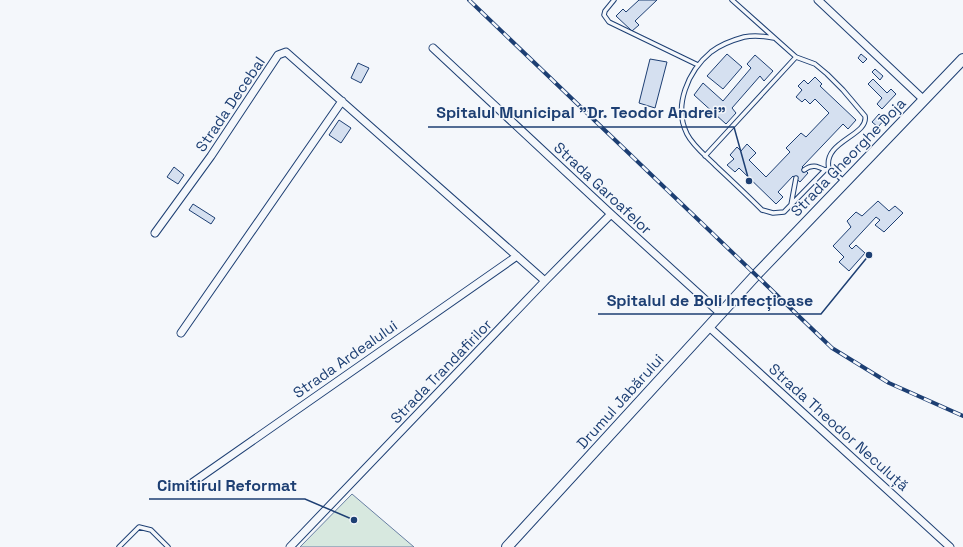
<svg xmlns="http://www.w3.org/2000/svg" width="963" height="547" font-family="'Space Grotesk',sans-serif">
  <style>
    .green { fill: #d7e8df; stroke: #687fa3 }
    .building { fill: #d5e0f0; stroke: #1d3f73 }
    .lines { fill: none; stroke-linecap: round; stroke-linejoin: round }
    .lane-casing { stroke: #1d3f73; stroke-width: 5.5 }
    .street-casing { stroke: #1d3f73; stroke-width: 9 }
    .secondary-casing { stroke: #1d3f73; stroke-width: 12 }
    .lane { stroke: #f4f7fb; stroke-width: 3.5 }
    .street { stroke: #f4f7fb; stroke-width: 7 }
    .secondary { stroke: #f4f7fb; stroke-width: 10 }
    .rail-casing { stroke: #1d3f73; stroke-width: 4 }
    .rail { stroke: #f4f7fb; stroke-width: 2.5; stroke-dasharray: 8; stroke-linecap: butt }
    .labels { text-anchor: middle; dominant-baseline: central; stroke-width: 3; stroke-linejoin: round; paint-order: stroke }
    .street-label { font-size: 15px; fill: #1d3f73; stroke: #f4f7fb }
    .leader { fill: none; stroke: #1d3f73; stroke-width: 1.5 }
    .callout-dot { fill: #1d3f73; stroke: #f4f7fb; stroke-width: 1.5 }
    .callout-label { font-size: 16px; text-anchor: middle; font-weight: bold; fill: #1d3f73; stroke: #f4f7fb; stroke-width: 3; stroke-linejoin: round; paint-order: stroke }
  </style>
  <rect width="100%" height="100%" fill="#f4f7fb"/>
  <path class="green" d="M352,494L414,547H300Z"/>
  <path class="building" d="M639,0H657L635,21L639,25L632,31L616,16L623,9L626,12Z
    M727,54L742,67L723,89L707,76Z
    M861,54L867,59L863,63L858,58Z
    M755,55L773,71L764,81L760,76L732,108L736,113L726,124L694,95L703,83L723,101L751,68L747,64Z
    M650,59L667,62L655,108L639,103Z
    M358,63L369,68L361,83L351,78Z
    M875,69L883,76L880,80L872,72Z
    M815,77L822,84L820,86L856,120L848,129L843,124L802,167L808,173L800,182L793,176L778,192L783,197L776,204L739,168L735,172L727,165L734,159L730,155L737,147L741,151L747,144L756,153L749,160L766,177L790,152L786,148L801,133L806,137L829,113L815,99L810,104L805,99L802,102L796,97L802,90L798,86L804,80L808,84Z
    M873,79L887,93L891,89L896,94L882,109L877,104L882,98L868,84Z
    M879,114L885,119L878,127L872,122Z
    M339,120L351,128L341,143L329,135Z
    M174,167L184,175L178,184L167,177Z
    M878,201L889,211L895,206L903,213L884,232L875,225L880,220L876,217L849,246L852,249L856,245L865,253L849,271L839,262L844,257L833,246L851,227L847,221L856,212L862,216Z
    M193,204L215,218L211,224L189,210Z"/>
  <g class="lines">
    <defs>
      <path id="lane" d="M614,0L605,11L604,15L609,22L698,65
        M732,0L796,57L815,64L827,74L843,90L865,116C869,136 822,141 829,169L844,181
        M774,38C764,36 754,35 744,37C733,40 720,45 711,52C688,71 673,106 687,134C693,146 706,156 716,166C731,180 747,195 762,210L773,213L784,212L825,170L829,169
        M705,156L796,57
        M804,170C812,164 817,166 825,170
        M791,205L796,178
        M119,547L139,527L151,530L168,547"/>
      <path id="street" d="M818,0L924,100
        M433,48L611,214L721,314
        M155,233L211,156L278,55L286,52L545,281
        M709,327L950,547
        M181,333L342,101
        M189,485L517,256
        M290,547L545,281L611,214"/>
      <path id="secondary" d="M507,547L755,276L963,59"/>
    </defs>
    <use href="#lane" class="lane-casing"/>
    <use href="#street" class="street-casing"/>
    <use href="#secondary" class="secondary-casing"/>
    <use href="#lane" class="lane"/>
    <use href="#street" class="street"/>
    <use href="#secondary" class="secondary"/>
    <defs>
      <path id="rail" d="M469,0L832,348L889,383L963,416"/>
    </defs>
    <use href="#rail" class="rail-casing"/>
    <use href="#rail" class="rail"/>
  </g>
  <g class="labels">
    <g class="street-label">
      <text transform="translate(230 104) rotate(-56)">Strada Decebal</text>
      <text transform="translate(848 157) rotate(-46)">Strada Gheorghe Doja</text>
      <text transform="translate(603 188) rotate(43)">Strada Garoafelor</text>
      <text transform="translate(345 359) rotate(-35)">Strada Ardealului</text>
      <text transform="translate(441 371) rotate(-46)">Strada Trandafirilor</text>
      <text transform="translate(620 401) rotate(-48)">Drumul Jabărului</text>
      <text transform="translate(839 427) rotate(42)">Strada Theodor Neculuță</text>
    </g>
  </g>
  <path class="leader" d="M749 181L734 127H428M869 255L821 314H598M354 520L305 499H149"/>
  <g class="callout-dot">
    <circle cx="749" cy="181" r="4"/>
    <circle cx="869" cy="255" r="4"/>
    <circle cx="354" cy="520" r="4"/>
  </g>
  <g class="callout-label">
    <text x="581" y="118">Spitalul Municipal "Dr. Teodor Andrei"</text>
    <text x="710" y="306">Spitalul de Boli Infecțioase</text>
    <text x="227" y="491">Cimitirul Reformat</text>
  </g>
</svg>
